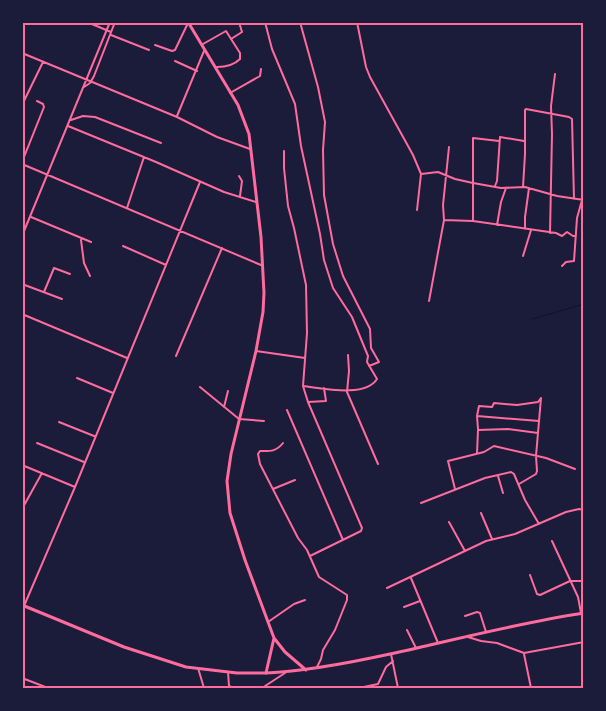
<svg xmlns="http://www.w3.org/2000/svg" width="606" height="711" font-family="Lora,serif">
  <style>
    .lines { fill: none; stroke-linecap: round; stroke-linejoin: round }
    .stream { stroke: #12122b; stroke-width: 1 }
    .minor { stroke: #ff6b9d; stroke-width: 2 }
    .primary { stroke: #ff6b9d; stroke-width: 3 }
    .trunk { stroke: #ff6b9d; stroke-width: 3 }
    .neatline { fill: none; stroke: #ff6b9d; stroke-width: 2 }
  </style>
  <rect width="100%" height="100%" fill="#1b1b3a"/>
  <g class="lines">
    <path class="stream" d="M532,319L584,304"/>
    <path class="minor" d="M87,22L111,32
      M265,22L272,49L295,104L301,146L320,234L324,260L333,288L352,317L368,356L367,362L377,379C365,398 322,388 303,386
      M300,22L318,87L325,122L323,150L324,195L333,244L343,276L370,329L371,348L379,362L369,366
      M357,22L366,67L370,77L413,155L421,174L417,210
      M111,35L149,50
      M231,39L242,32L239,22
      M203,44L226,31L240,53V59C234,65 225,67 217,67
      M155,45L172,51L175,50L188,23
      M22,53L177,117L217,137L250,149
      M175,61L197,71
      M84,87L90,83L94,76L115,22
      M230,93L260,76L261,69
      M22,105L43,62
      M177,116L204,51
      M71,120L83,116L95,117L161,143
      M68,126L156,162L224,192L256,202
      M284,151V168L288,206L294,228L306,285L307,333L303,386L308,402L362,528L361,531L310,556
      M22,162L44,107L43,104L37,101
      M22,164L261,265
      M421,174L438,172L455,179L473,183V138L499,141
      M239,176L242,181L240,196
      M495,186L497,181L500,137L524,141
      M523,187L525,154V110L526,109L569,117L572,119L574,199
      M127,208L144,157
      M31,217L91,242
      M444,220L473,221
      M497,225L501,202L506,188
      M525,229V217L529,188
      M550,233L552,134L551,106L555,74
      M22,236L110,22
      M576,236H573L567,232L562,236L556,233L473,221V183L501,188L525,187L557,196L584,200
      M81,240L84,263L90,276
      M123,246L166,265
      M523,256L531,230
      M562,266L566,262L574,261L577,218L582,200
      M22,284L62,299
      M44,292L54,268L70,274
      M429,301L444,220L443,205L449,147
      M22,314L127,358
      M256,351L305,358
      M348,355L349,371L347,392L378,464
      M176,356L222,248
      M77,378L113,393
      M200,387L239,419L264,421
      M308,402L326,401L324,388
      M224,407L228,391
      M287,410L343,540
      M477,416L479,406L492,407L494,403L517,405L538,402L541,398
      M59,422L94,436
      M478,429L477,416L539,421
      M37,443L84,462
      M283,443C276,452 270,451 260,451L258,454L260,464L298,538L307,550L319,577L347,595V600L335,630L323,650L321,659L317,667
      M477,453L478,430L508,429L538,433
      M22,465L75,487
      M498,476L503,493
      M519,484L536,474L537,471L536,456L541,398
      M273,489L295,480
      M455,489L448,461L484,452L494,446L546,458L575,469
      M421,503L485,478L511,472L514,474L525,500L539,524
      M22,509L42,473
      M481,513L492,539
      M449,522L465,551
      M552,541L578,597L581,613
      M530,575L537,594L540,595L570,581H584
      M411,578L438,643
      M387,588L486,541L515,534L566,512L579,509L584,510
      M24,606L75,487L200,182
      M404,607L420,601
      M465,616L477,612L480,613L486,632
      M268,622L294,604L305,600
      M407,630L416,648
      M468,637L481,641L497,643L524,653L584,642
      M391,654L398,688
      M524,654L531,688
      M198,668L204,688
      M228,672L229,686L234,688H262L285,673
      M22,678L48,688
      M359,688L378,684L386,667L393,661
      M583,688H584"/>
    <path class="primary" d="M22,605L124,647L186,667L237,673H266"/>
    <path class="trunk" d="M188,22L238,105L249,134L261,237L264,293L263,312L256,351L231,454L227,481L230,513L245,560L274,638L285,652L306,670
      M274,638L266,673C308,671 349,663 390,654C454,640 518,623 584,613"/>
  </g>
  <rect width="606" height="711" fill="none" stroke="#1b1b3a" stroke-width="48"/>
  <rect x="24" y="24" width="558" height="663" class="neatline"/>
</svg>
